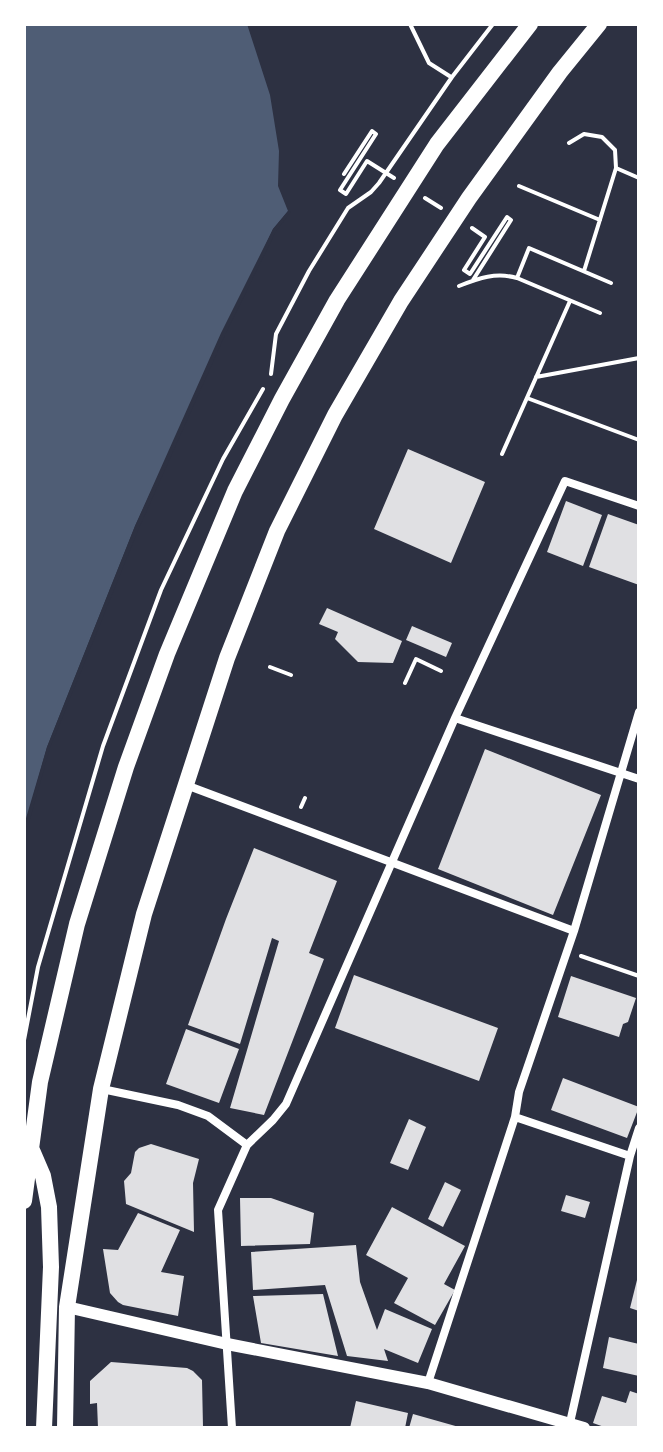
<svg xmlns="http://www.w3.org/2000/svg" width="663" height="1452" font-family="'Source Serif 4',serif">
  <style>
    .water { fill: #4f5d75 }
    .pier { fill: #2d3142 }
    .building { fill: #e0e0e3 }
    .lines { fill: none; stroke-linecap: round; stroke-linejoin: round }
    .path { stroke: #fff; stroke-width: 4 }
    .minor { stroke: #fff; stroke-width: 8 }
    .tertiary { stroke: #fff; stroke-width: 12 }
    .primary { stroke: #fff; stroke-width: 16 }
  </style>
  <rect width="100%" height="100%" fill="#2d3142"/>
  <path class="water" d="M24,24H247L270,95L279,151L278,186L288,211L273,229L135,526L47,747L24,825Z"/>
  <path class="pier" d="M288,211L291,212L276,231L225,335L139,528L50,748L28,826L24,829L47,747L135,526L221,333L273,229Z"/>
  <path class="building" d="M408,449L485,482L451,563L374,529Z
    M566,501L602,515L583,566L547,552Z
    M608,514L639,525V585L589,567Z
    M327,608L402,641L393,663L358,662L335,639L338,632L319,624Z
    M412,626L452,643L446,657L406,640Z
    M485,749L601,795L553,915L438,869Z
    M254,848L337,881L309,953L324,959L264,1115L230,1108L279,941L272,938L240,1044L188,1025L226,919Z
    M354,975L498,1028L479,1081L335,1028Z
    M571,976L636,998L628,1022L623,1024L619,1037L558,1017Z
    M186,1029L239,1049L219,1103L166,1084Z
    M563,1078L639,1107L627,1138L551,1110Z
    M409,1119L426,1127L408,1170L390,1163Z
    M151,1144L199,1159L193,1183L194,1232L126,1204L124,1181L131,1173L135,1152L139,1148Z
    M445,1182L461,1190L443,1227L428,1219Z
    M566,1195L590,1202L585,1218L561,1211Z
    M240,1198H271L314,1213L310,1244L241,1246Z
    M392,1207L465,1246L444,1284L455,1290L435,1325L394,1303L408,1278L366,1255Z
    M138,1213L180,1230L161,1272L184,1276L178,1316L123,1305L118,1302L110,1293L103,1249L118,1250Z
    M356,1245L360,1282L377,1330L385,1309L432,1329L418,1363L384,1349L388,1361L347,1356L325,1285L253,1290L251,1252Z
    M638,1276H639V1311L630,1308Z
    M323,1294L338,1356L261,1343L253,1296Z
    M609,1337L639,1344V1376L603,1368Z
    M111,1362L187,1368L193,1371L202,1380L203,1427L98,1428L97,1403L90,1404V1381Z
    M630,1391L639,1394V1428H607L593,1423L602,1396L626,1403Z
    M356,1401L408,1413L405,1428H350Z
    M413,1414L459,1427V1428H409Z"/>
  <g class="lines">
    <path class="path" d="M410,24L429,63L451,77
      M569,143L584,134L602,137L615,150L616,168L584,271
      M616,168L639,178
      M344,174L372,131L376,134L340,190L346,194L367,161L394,178
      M519,186L600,220
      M425,198L441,208
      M472,228L485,237L464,270L470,274L507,217L511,220L473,280
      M459,286C479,278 496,272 517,278
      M600,313L517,278L529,248L611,283
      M271,374L276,334L309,271L348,208L371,192L379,183L452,77L493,24
      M536,377L639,358
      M527,398L639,440
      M502,454L570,301
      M270,667L291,675
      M405,683L416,659L441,671
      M301,807L305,798
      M581,956L639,976
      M24,1040L38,967L103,746L161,590L223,459L263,389"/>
    <path class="minor" d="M455,718L639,779
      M186,785L574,931
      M102,1089L178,1105L208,1116L247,1145
      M515,1117L630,1156
      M428,1383L515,1117L519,1092L574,931L639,712
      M569,1427L630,1156L639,1128
      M232,1428L218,1210L247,1145L273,1120L286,1104L455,718L565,481L639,506"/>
    <path class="tertiary" d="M67,1307L227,1344L428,1383L584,1428"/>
    <path class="primary" d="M31,1148L43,1176L49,1207L51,1267L44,1428
      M24,1201L40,1082L77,924L126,767L167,654L235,491L282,399L337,300L437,144L530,24
      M65,1428L67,1307L101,1089L144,914L227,658L277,531L335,415L401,301L469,198L560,72L599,24"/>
  </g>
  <rect width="663" height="1452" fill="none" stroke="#ffffff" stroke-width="52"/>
</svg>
